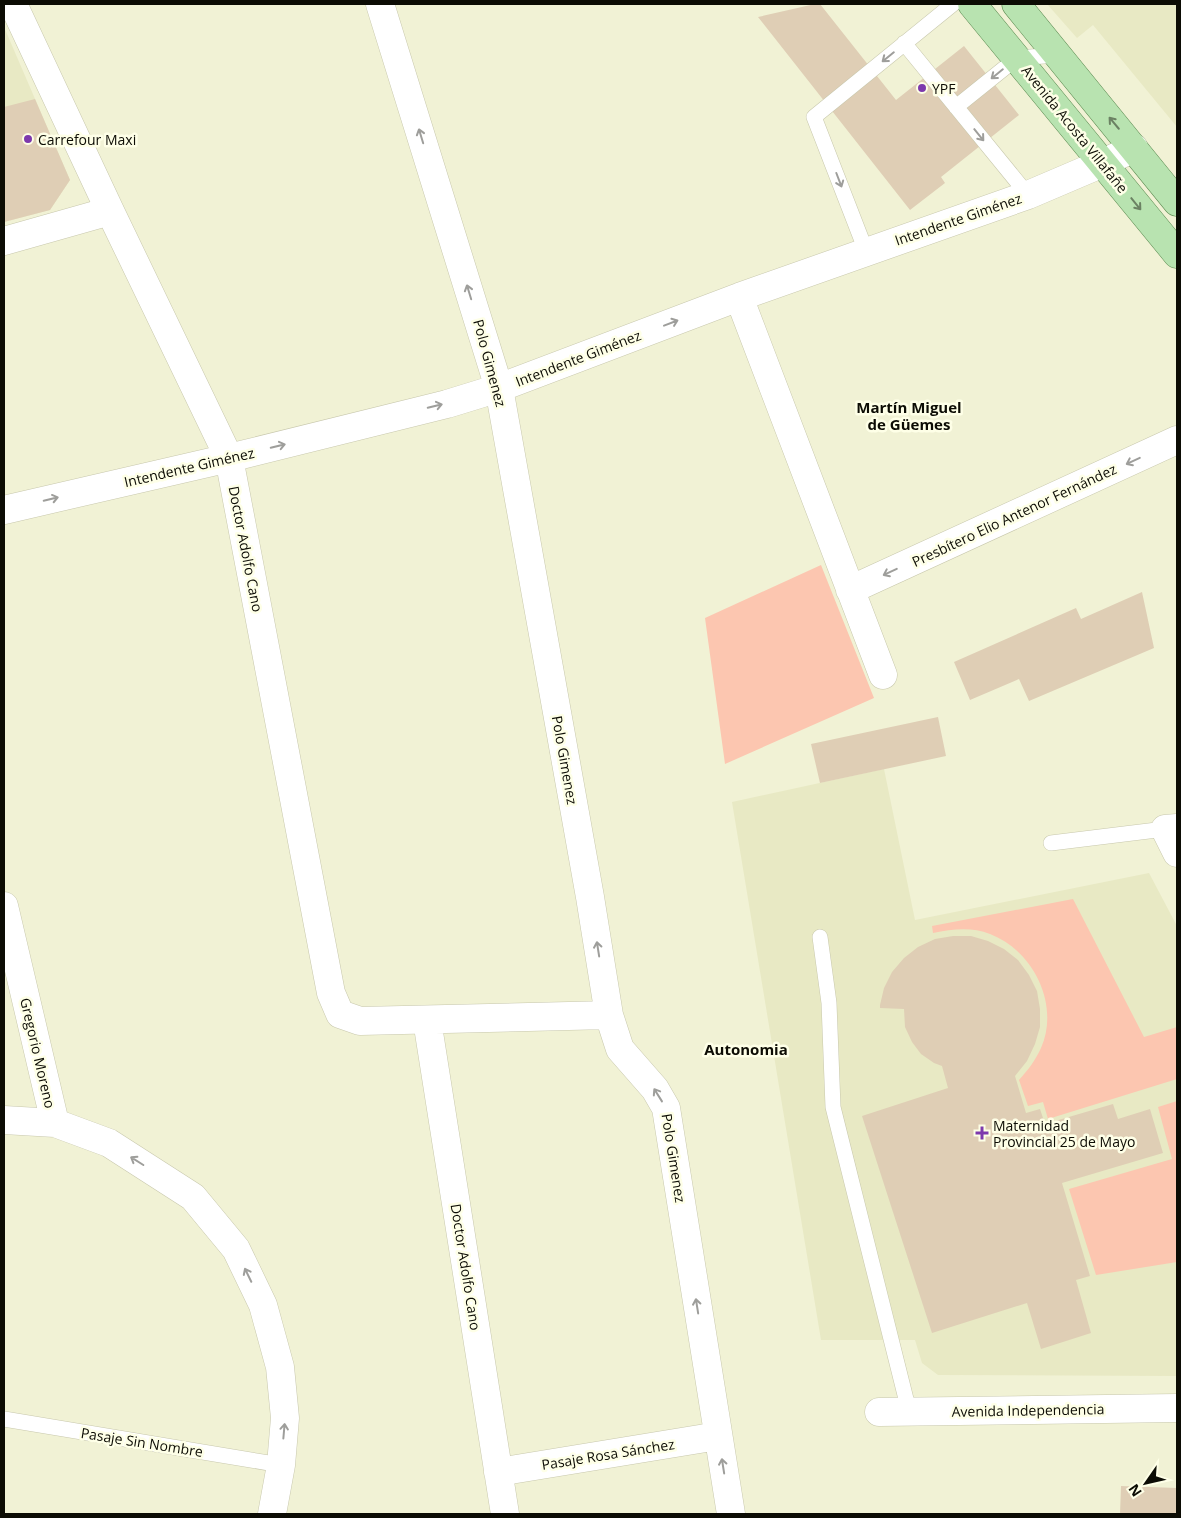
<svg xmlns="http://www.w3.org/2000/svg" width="1181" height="1518" font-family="'Open Sans',sans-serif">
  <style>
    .built { fill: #e8e9c4 }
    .green { fill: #fcc6b0 }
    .building { fill: #dfceb5 }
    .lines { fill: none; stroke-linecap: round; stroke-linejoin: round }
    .service-casing { stroke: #c8c8ad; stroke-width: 16 }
    .minor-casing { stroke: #c8c8ad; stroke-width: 29 }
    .primary-casing { stroke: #5d8b52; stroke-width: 29 }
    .service { stroke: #fff; stroke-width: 15 }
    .minor { stroke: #fff; stroke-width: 28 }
    .primary { stroke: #b8e3b0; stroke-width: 28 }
    .oneway { stroke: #9e9e9b }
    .oneway2 { stroke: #6b8263 }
    .poi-dot { fill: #7d39ad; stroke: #feffe7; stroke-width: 2 }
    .labels { text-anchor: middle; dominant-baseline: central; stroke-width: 5; stroke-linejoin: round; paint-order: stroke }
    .poi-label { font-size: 14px; fill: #0c0c04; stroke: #feffe7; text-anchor: start }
    .street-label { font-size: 14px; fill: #0c0c04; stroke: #feffe7 }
    .neighbourhood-label { font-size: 15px; font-weight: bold; fill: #0c0c04; stroke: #feffe7 }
  </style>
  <rect width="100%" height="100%" fill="#f1f2d5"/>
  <path class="built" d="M1047,4H1177V127L1093,25L1077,38Z
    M4,27L70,180L50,210L4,222Z
    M884,769L915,920L1149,873L1177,926V1376L938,1375L922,1363L915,1340H821L732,802Z"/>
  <path class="green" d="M821,565L874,698L725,764L705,618Z
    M1073,899L1144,1037L1177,1027V1079L1048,1119L1043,1102L1028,1106L1019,1080C1028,1070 1035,1061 1041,1048C1060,1005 1034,951 990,934C972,927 953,929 933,933L932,926Z
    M1177,1101V1262L1096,1275L1069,1189L1172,1159L1158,1107Z"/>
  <path class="building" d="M815,4H820L896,100L964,46L1019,115L941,177L945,183L910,210L758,17Z
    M35,99L70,180L50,210L4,222V107Z
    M1142,592L1154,648L1029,701L1019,679L970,700L954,662L1076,608L1081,619Z
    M938,717L946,756L820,783L811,744Z
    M953,936H971L988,941L1004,949L1018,960L1029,975L1037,991L1040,1009V1027L1035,1044L1027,1061L1015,1076L1026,1113L1040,1109L1045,1124L1113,1104L1118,1119L1150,1109L1163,1153L1062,1183L1090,1276L1076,1280L1091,1333L1041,1349L1027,1303L932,1333L862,1116L948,1088L942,1066L934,1063L921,1054L912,1042L905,1027L904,1009L880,1008V1005L884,988L892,972L904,958L918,947L935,939Z
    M1121,1486L1177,1488V1514H1120Z"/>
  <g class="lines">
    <defs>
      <path id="service" d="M904,43L1028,195
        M956,107L1017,58L1057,55
        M866,251L814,117L953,4
        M1051,843L1165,829
        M820,937L829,1003L833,1107L909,1411
        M4,1419L281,1465"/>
      <path id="minor" d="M13,4L110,211L229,458L331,993L340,1014L360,1021L609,1015
        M380,4L499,388L590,897L609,1015L620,1049L655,1089L666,1108L731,1514
        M4,241L110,211
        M739,297L883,675
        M4,510L229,458L447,404L499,388L739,297L1028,195L1103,163L1134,148
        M850,590L1177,440
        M1177,828L1165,829L1177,853
        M4,906L55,1123
        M427,1020L505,1514
        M4,1120L55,1123L109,1143L193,1197L236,1249L263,1305L280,1367L285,1418L281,1465L272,1514
        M879,1412L1177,1408
        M498,1472L718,1436"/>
      <path id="primary" d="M972,4L1177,254
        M1016,4L1177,202"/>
    </defs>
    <use href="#service" class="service-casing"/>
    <use href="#minor" class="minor-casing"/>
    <use href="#primary" class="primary-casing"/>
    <use href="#service" class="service"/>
    <use href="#minor" class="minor"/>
    <use href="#primary" class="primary"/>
  </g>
  <defs><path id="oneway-shaft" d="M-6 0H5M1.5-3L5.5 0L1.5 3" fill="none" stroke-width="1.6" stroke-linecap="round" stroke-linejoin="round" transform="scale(1.25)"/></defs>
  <g class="oneway">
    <use href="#oneway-shaft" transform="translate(888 57) rotate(141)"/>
    <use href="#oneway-shaft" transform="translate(997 74) rotate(141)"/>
    <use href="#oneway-shaft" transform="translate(979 135) rotate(51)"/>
    <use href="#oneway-shaft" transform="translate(421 136) rotate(-107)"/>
    <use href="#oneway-shaft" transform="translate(839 180) rotate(69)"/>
    <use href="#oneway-shaft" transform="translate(469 292) rotate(-107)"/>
    <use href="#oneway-shaft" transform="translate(671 323) rotate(-21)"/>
    <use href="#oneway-shaft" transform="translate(435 406) rotate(-14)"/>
    <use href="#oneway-shaft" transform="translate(278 446) rotate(-14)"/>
    <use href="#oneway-shaft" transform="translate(1133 461) rotate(155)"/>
    <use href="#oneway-shaft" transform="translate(51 499) rotate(-13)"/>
    <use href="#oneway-shaft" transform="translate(890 572) rotate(155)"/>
    <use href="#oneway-shaft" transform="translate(598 949) rotate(-99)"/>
    <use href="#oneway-shaft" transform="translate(658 1095) rotate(-122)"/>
    <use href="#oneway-shaft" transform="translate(137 1161) rotate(-148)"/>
    <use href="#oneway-shaft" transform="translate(248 1275) rotate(-116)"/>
    <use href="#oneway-shaft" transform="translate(697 1306) rotate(-99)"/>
    <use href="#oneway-shaft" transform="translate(284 1431) rotate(-85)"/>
    <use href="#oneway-shaft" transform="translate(723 1466) rotate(-99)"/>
  </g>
  <g class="oneway2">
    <use href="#oneway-shaft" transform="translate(1114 123) rotate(-130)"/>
    <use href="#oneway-shaft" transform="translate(1136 204) rotate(51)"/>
  </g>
  <g class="poi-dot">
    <circle cx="922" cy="88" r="5"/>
    <circle cx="28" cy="139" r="5"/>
    <path d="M979.5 1125.5h5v5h5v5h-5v5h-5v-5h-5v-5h5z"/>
  </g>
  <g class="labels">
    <g class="poi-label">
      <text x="932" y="88">YPF</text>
      <text x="38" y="139">Carrefour Maxi</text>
      <text x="993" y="1125">Maternidad<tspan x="993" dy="16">Provincial 25 de Mayo</tspan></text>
    </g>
    <g class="street-label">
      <text transform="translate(1075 129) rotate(51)">Avenida Acosta Villafañe</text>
      <text transform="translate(958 219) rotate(-19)">Intendente Giménez</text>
      <text transform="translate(578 358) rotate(-21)">Intendente Giménez</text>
      <text transform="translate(490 363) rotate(75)">Polo Gimenez</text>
      <text transform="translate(189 467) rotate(-13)">Intendente Giménez</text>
      <text transform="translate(1014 515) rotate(-25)">Presbítero Elio Antenor Fernández</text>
      <text transform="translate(246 549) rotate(79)">Doctor Adolfo Cano</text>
      <text transform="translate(565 760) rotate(80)">Polo Gimenez</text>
      <text transform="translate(38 1053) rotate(77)">Gregorio Moreno</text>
      <text transform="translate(674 1158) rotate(81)">Polo Gimenez</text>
      <text transform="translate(466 1267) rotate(81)">Doctor Adolfo Cano</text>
      <text transform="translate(1028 1410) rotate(-1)">Avenida Independencia</text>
      <text transform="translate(142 1442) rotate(9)">Pasaje Sin Nombre</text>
      <text transform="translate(608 1454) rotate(-9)">Pasaje Rosa Sánchez</text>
    </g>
    <g class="neighbourhood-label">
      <text x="909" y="407">Martín Miguel<tspan x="909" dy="17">de Güemes</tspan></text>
      <text x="746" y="1049">Autonomia</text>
    </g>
  </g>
  <rect width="1181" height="1518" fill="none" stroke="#0c0c04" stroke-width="10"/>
  <g transform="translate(1146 1483) rotate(236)" stroke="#feffe7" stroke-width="4" paint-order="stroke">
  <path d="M0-4L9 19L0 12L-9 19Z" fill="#0c0c04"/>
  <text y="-8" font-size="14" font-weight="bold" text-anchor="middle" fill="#0c0c04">N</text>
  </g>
</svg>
